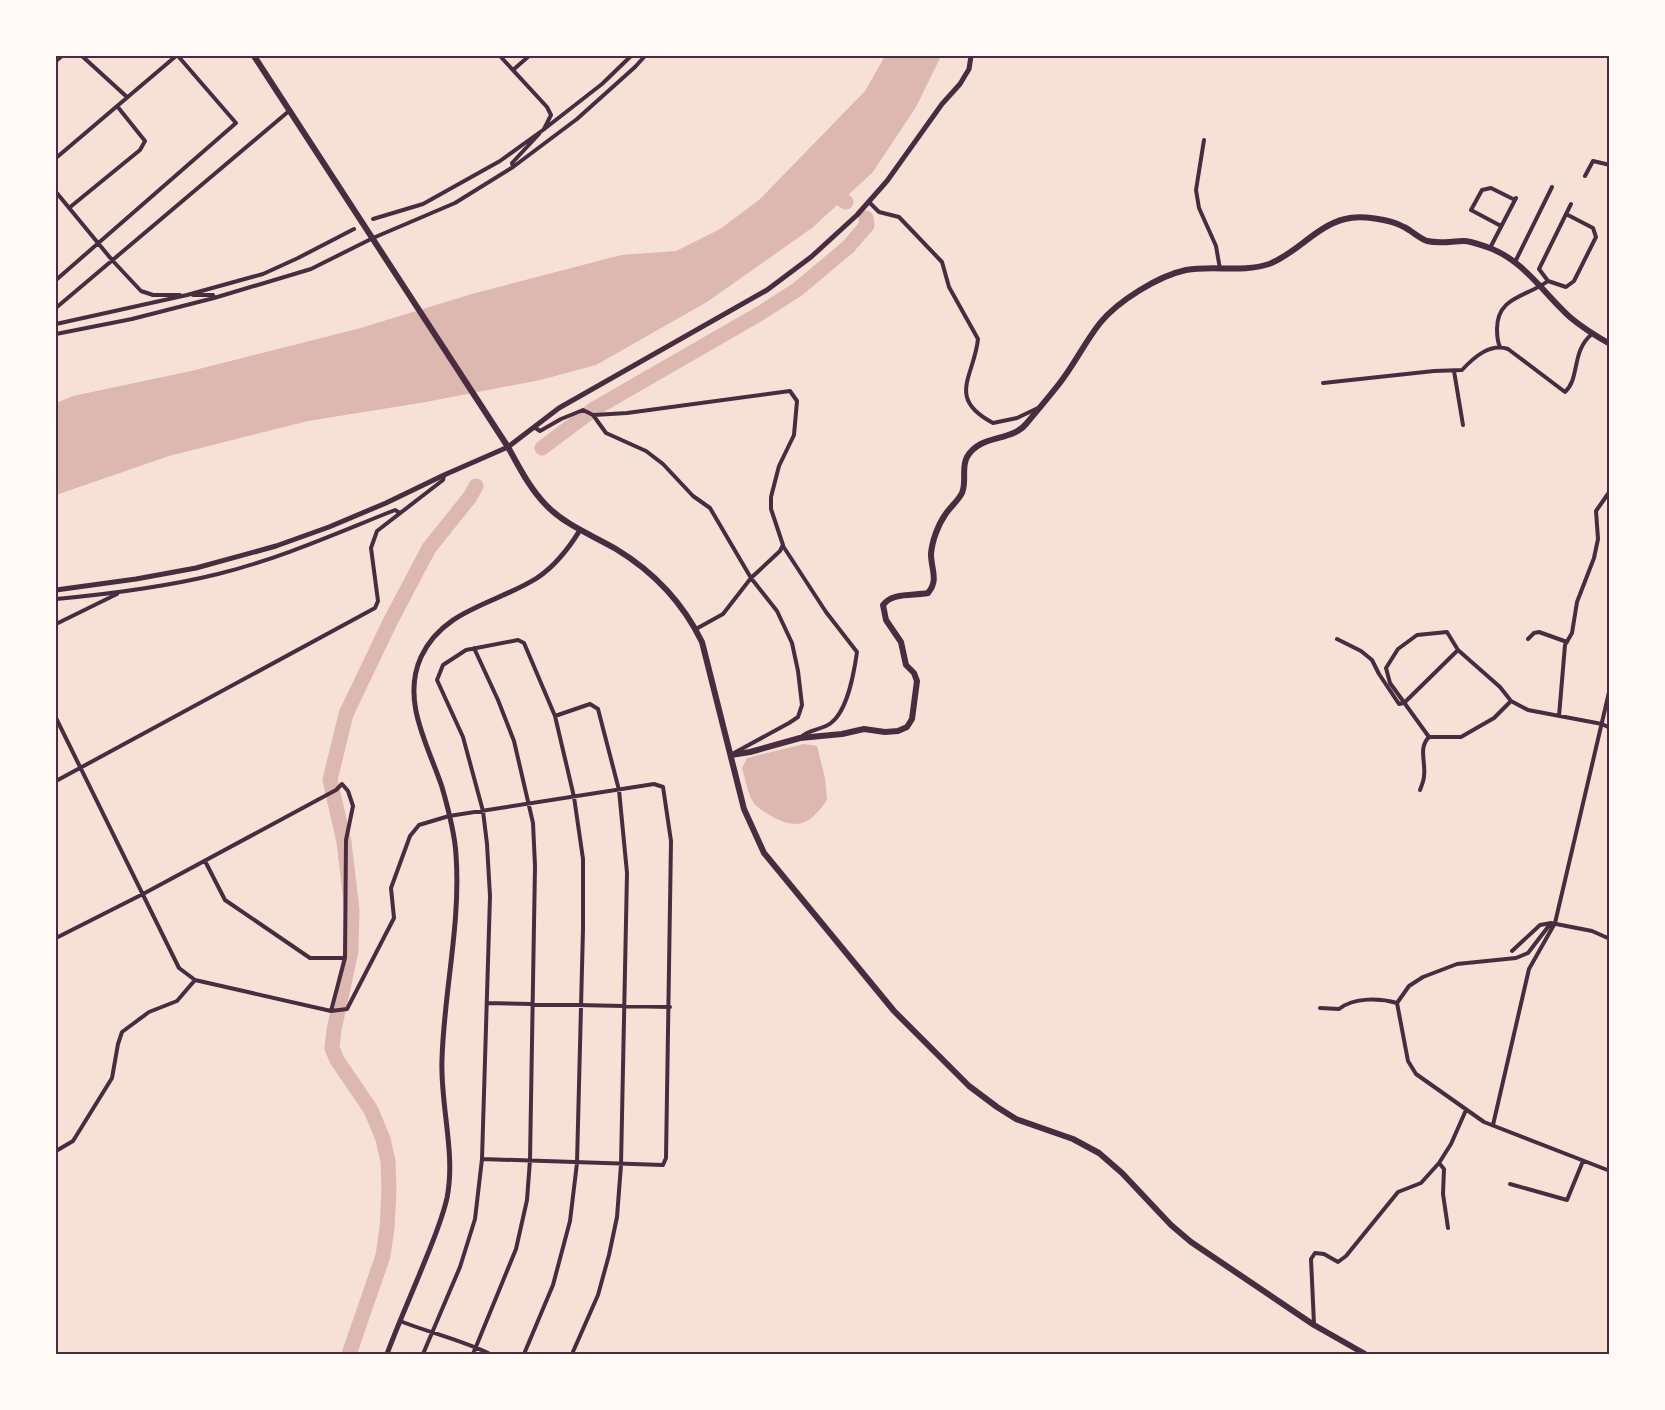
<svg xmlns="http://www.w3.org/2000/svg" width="1665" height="1410" font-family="'DM Sans',sans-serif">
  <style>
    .water { fill: #dcb8b0 }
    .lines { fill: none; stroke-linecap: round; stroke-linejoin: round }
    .river { stroke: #dcb8b0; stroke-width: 15 }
    .minor { stroke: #4a2c40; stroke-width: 4 }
    .tertiary { stroke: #4a2c40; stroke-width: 5 }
    .secondary { stroke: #4a2c40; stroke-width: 6 }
    .neatline { fill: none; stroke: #4a2c40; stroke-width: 2 }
  </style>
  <rect width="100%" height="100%" fill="#f7e1d7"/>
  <path class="water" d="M885,56H941L916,107L873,172L812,228L707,302L596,365L540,380L426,402L308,421L169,456L56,495V403L73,396L191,371L357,329L472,294L621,255L676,251L720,229L759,200L865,91Z
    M804,744L817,746L825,778L827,800C811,823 799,831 773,817C766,813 756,808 752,800C747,790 745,778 742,768L747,758Z"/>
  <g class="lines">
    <path class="river" d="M825,190L846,202
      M542,448L594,409L759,314L798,289L848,247L867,225L866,218
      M349,1354L383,1256L387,1228L389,1191L388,1161L383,1139L371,1110L337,1060L332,1048L334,1030L351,951L352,910L344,842L330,780L346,714L390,622L429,548L470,497L476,486"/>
    <path class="minor" d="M82,56L127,97
      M500,56L547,107L551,115L544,129
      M56,61L62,56
      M513,70L529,56
      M1204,140L1196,190L1199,208L1216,246L1220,269
      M56,158L176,56
      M513,167L512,163L539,134
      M1585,176L1593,161L1610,165
      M56,192L112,260L141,291L153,295H180
      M869,202L879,212L899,217L942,262L949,287L978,339C974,377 946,398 993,423L1017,418L1040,407
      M69,208L140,150L145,141L117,106
      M373,219L423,204L500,161L543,130L602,84L631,56
      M1501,226L1471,210L1482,190L1491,188L1515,200
      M1490,248L1516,198
      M1515,262L1552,187
      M56,280L236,123L178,56
      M1548,281L1566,287L1574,281L1596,237L1593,228L1566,214
      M193,295H213L214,298
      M56,305L57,307L289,111
      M56,324L187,295L263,274L298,258L354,229
      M56,334L132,319L214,298L311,269L373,238L455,203L513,167L577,119L635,67L645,56
      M1500,347C1497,341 1497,335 1497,329C1497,296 1527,297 1548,281L1539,269L1571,204
      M1454,371L1463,425
      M1323,383L1434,371L1462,370C1474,357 1490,343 1508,349L1565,392C1580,379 1571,351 1592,334
      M594,415L627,413L790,391L797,401L794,435L779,466L771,497V509L783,545L780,551L751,578L723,614L696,629
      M534,427L540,431L561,419L583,410L593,415L606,433L646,451L663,464L693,496L710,508L751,578L777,611L792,643L798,671L802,705L798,717L789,723L734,753
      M783,546L826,612L857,652C854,673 848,710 831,723C822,730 809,729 801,737
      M56,599C110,594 165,587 218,574C279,559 337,533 395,510L400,513
      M56,624L117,594
      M1337,639L1361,651L1372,660L1379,674L1399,704L1404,703L1458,650
      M1528,639L1534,633L1539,632L1567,642
      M1511,701L1500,687L1458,650L1447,632L1417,635L1398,649L1386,668L1390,683L1429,737H1461L1494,718L1511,701L1528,710L1602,724L1610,728
      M555,716L590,704L598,709L619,790L627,873L621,1165L617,1217L609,1255L598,1295L572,1354
      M1559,716L1565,645L1572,633L1577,602L1594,558L1598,539L1596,511L1610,491
      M56,718L179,968L195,980L331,1011L347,1009L394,918L391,888L410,836L419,825L449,816L654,784L663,787L671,841L666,1158L663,1165L482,1159
      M56,781L375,608L378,601L371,548L377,531L443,480L444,476
      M1420,790C1422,785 1424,780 1424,776C1426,762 1418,748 1429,737
      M205,861L225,900L310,958H345
      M56,938L143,894L336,790L342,784L348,791L353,806L346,840L345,958L331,1011
      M1610,939L1592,931L1551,923L1528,953L1516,958L1457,964L1423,977L1409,986L1397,1003L1408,1061L1416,1074L1484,1122L1610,1171
      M1512,951L1540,925L1551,923
      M487,1003L670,1007
      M1320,1008L1339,1009C1354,997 1380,998 1397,1003
      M1493,1125L1529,969L1555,923L1610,688
      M56,1151L73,1141L112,1078L118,1044L122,1032L149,1012L177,1001L195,980
      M1439,1163L1444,1169L1443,1194L1448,1228
      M1510,1184L1567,1200L1583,1161
      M400,1321C430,1333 462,1340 490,1354
      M1314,1324L1311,1259L1315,1253L1324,1254L1338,1262L1346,1256L1398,1192L1421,1183L1439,1163L1451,1144L1466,1110
      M423,1354L460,1267L475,1219L482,1159L490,896L487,844L483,811L463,737L437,680L443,665L466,650L518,640L524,643L555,716L574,797L583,859V929L577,1163L570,1221L553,1285L524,1354
      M473,1354L516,1249L527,1200L530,1160L535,866L533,823L514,741L498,700L474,648"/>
    <path class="tertiary" d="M56,590L136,579L196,568L276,546L329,527L386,503L444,475L508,447L559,408L767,290L811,257L857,215L887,181L942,104L960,84L969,69L971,56
      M387,1354C397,1327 409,1300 420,1273C430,1248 441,1224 447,1198C456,1153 440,1105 442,1059C444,991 461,923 456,855C455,833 448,808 442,787C428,745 401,701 421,657C443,609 496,604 537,578C555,566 569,548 580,530"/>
    <path class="secondary" d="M254,56L508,447C519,467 530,489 546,505C565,525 592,535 616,549C654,572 682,601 702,642L744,809L764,853L894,1011L969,1086L997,1107L1016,1119L1073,1139L1099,1153L1122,1173L1171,1225L1191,1242L1314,1325L1365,1354
      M731,755L750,752L800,738L842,734L864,729L885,732L898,731L907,727L912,719L917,681L914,673L906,665L901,642L886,620L883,605C892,592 914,596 928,593C939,580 931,569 931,554C932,541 938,525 945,515C950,507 958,501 962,493C967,481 961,468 967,457C980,434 1011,442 1026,424C1037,411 1048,398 1059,384C1074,365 1085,342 1100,323C1118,301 1158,276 1186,270C1214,265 1242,273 1269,264C1296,254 1316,226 1345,219C1360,215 1390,219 1404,227C1412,231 1419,238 1427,241C1440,244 1452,241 1464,241C1471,241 1480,245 1487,247C1523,259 1544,294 1571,318C1583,328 1596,336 1610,344"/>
  </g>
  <rect width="1665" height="1410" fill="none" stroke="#fffaf5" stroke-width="114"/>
  <rect x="57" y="57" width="1551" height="1296" class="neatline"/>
</svg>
